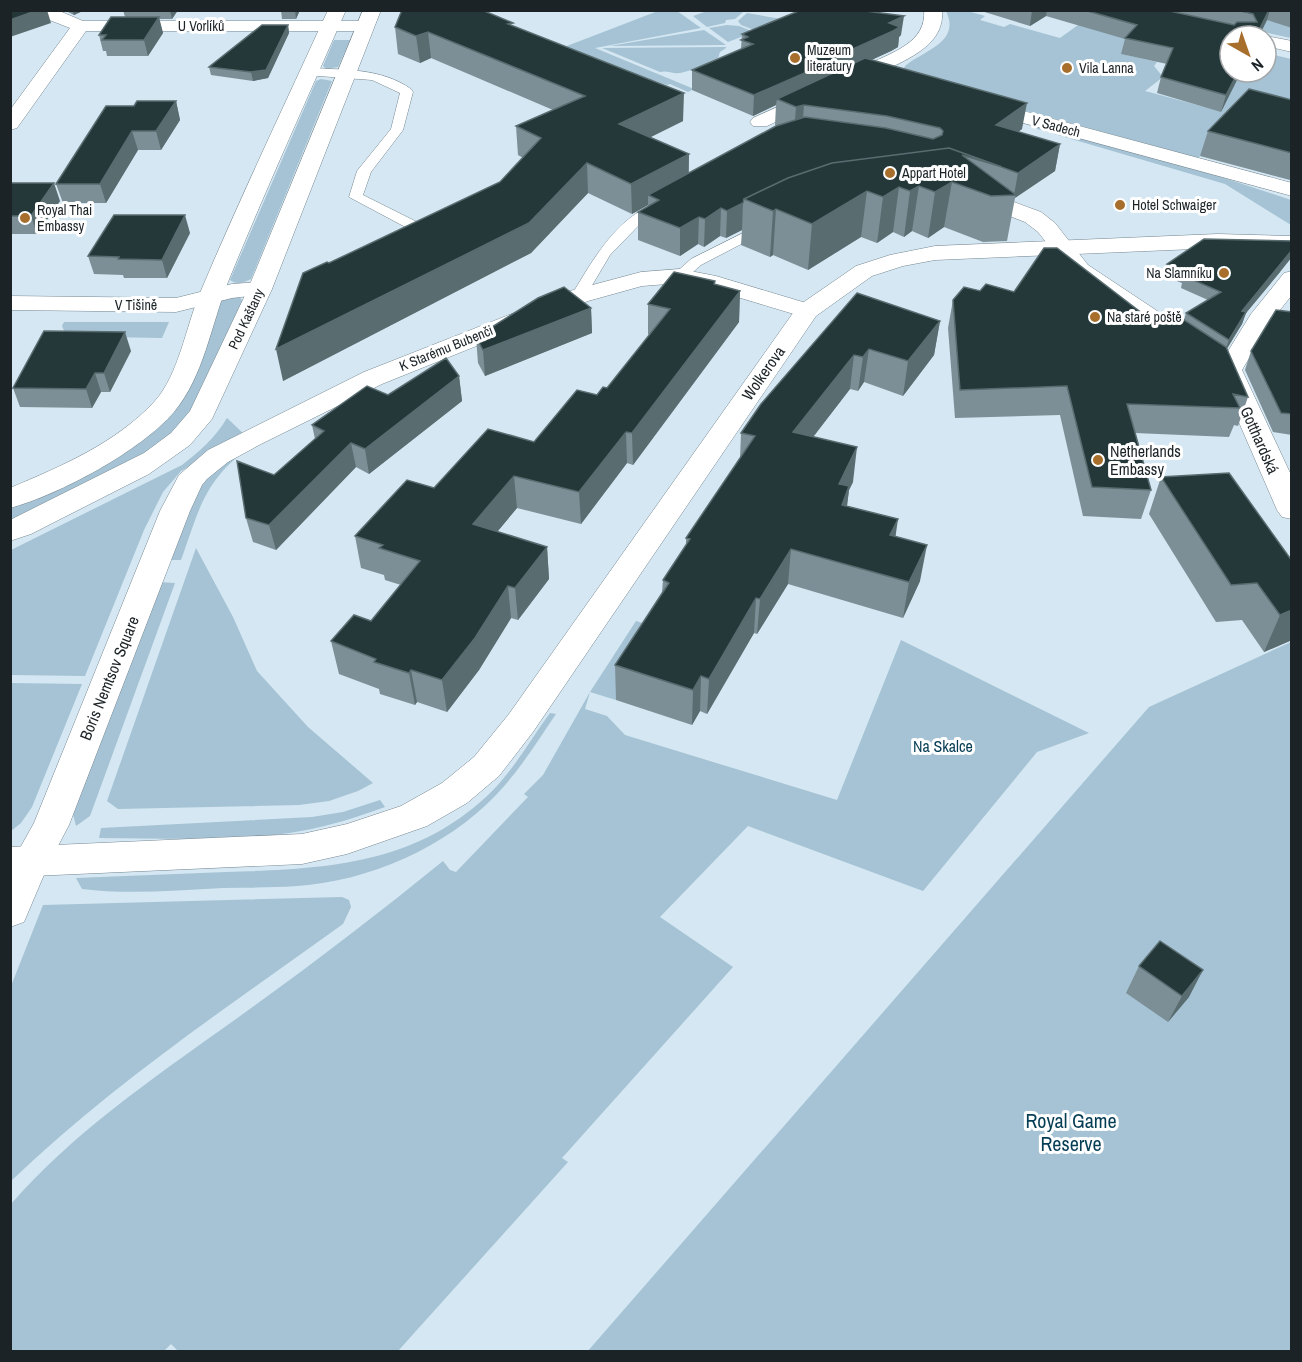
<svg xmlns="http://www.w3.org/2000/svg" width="1302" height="1362" font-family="'Archivo Narrow',sans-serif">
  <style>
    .green { fill: #a5c3d4 }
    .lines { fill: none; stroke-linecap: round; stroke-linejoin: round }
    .service-casing { stroke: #768791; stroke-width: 1 }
    .minor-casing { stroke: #768791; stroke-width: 1 }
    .tertiary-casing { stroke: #768791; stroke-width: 1 }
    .secondary-casing { stroke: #768791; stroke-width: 1 }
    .service { fill: #fff; fill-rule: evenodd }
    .minor { fill: #fff; fill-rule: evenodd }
    .tertiary { fill: #fff; fill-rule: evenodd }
    .secondary { fill: #fff; fill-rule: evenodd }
    .wall { fill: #7c8f96 }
    .shaded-wall { fill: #596c70 }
    .building { fill: #243739; stroke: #596c70; stroke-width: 1.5 }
    .poi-dot { fill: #a76e2c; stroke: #fff; stroke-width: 2 }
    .labels { text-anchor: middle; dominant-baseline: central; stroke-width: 6; stroke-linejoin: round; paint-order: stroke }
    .far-street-label { font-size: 14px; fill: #1c2327; stroke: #fff }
    .far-poi-label { font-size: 14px; fill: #1c2327; stroke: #fff; text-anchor: start }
    .street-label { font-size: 16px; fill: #1c2327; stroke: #fff }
    .poi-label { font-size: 16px; fill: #1c2327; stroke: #fff; text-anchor: start }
    .park-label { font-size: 16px; fill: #053d55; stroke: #fff }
    .near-park-label { font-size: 20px; fill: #053d55; stroke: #fff }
  </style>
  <rect width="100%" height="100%" fill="#d4e7f2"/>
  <path class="green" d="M658,11H677L701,28L595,48L694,89L688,92L670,84L667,85L559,49Z
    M707,11L743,12L735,19L726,20L725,23L707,27L693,16Z
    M946,11H973L971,12L985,16L980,20L1004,27L1010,24L1060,38L1078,25L1148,27L1122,54L1157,62L1154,66L1163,77L1145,91L1220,111L1240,72H1266V53L1291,59V123L1207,149L1198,158L916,81L903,71L905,66C925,50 961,42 946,11Z
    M1291,11V38L1199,18Z
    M747,13L781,19L757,31L741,25L738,21Z
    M727,25L739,26L754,32L728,42L709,28Z
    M704,30L726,45L610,46Z
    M334,40H350L338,67L326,69L323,66Z
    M602,48L726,47V48L720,52L718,58C706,63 692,71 680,73C672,74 667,70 660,72Z
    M321,79L332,81L251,279C243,283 237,285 230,280L316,81Z
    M1040,124L1188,166L1291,200V225L1225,184L1034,128Z
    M228,296L239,297L243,301L195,408L168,439L143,459L11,526V508L125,449L221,300Z
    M64,322H169L162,338L107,337L65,333L62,326Z
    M227,418L246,436L181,471L163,492L144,530L85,676L11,675V550L182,465C200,451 215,438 227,418Z
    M243,452C202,485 198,514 181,560H166L192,492L211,468Z
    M196,548L233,617L257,671L308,727L373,783L358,791L329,801L299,805L118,809L107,801Z
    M158,582L175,583L90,816L76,826L72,810Z
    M636,621L661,629L616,700L590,692L585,709L607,716L625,735L837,800L901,640L1089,733L1037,752L923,891L748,826L660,917L733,967L562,1158L568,1162L398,1351L179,1352L171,1344L163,1352H11V1204C73,1133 152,1079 229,1024C302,972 373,918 443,861L450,870L456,872L528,797L524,794L543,775L590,692Z
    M1291,642V1351L587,1352L1149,707Z
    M11,683L82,684L32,807L21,823L11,831Z
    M550,713L556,714C537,742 519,771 496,795C445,848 369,881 297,886C272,888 248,887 223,888C176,890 129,895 82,889L76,878C126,876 176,874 226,872C322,869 412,866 487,796C512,773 530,740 550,713Z
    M380,800L385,807C357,817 330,826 301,831C235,843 166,838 99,838L101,828L312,817L343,812Z
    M342,897L349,900L351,907L343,924C229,1006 112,1084 11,1181V986L43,905Z"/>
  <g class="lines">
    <defs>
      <path id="service" d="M309,68C345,70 381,68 411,89L413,92L403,130L371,172L363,195L421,224L423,227L421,230H411L349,197L357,171L391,129L400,93L372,80L305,75V69Z
        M662,202L669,206L667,209L641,223L610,255L584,299H574L571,296C593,260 618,213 662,202Z
        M765,222L772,226L770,229L701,265L685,279H675L672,276L691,259Z"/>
      <path id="minor" d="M32,10H57L83,21H365L371,22L374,26L371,30L365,31H86L17,128L10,130V110L70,28L34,14Z
        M924,10H942C945,42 914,56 890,68L913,81L916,85L913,89C898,93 882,79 869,72L867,68L869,64C893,52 927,42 924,10Z
        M1264,36H1266L1292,41V52L1266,46V36Z
        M815,90L822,92L825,96L822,100L767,126H753L750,122L753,118Z
        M982,100L1292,183V196L975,110L972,106L975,102Z
        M970,186L1041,212L1055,223L1088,265L1225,356L1251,314L1284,273L1292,271V295L1271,321L1242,370L1292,477V519L1282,517L1277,510L1218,374L1072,275L1038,232L1025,222L962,198L959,193L962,188Z
        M680,269L716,276L816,306L819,311L816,316L807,318L704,287L680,283L642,286L588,301L382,384L261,444L228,462L207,479L202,485L190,511L69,825L49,863L24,922L10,927V866L34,823L160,511L179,475L208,450L364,372L570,291L641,272Z
        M260,282L268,284L272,289L268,294L232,298L176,312L10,310V296L176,298L232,284Z"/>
      <path id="tertiary" d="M1218,234L1292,236V250L1218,248L935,260L903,266L872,276L816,316L533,732L499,776L467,803L427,826L347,854L302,864L10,877V847L302,834L347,824L401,806L442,783L474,757L509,714L798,306L856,266L890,255L935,246Z"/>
      <path id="secondary" d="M328,10H346C306,101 265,191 228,282C211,325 204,376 174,412C142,450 59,495 10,508V488C62,466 116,443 154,402C179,375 186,326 200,293C240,198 285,104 328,10Z
        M363,10H381L272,289L212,419L190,445L149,474L31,534L10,541V520L144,453L171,433L190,411L248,289Z"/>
    </defs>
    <use href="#service" class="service-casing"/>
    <use href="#minor" class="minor-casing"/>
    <use href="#tertiary" class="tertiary-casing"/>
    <use href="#secondary" class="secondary-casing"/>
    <use href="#service" class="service"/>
    <use href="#minor" class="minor"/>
    <use href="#tertiary" class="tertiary"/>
    <use href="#secondary" class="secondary"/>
  </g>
  <path class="wall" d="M64,10H85L74,15Z
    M123,10H178L172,19H159L163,33L148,56H107L106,51H103L99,35L125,17Z
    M281,10H300L296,19H282Z
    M978,10H1292V28L1267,20L1259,36H1230V72H1241L1221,112L1157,93L1161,77L1167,64L1121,54L1125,39L1046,16L1030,26Z
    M288,25L289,33L268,78L253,81L211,75L209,67Z
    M395,27H513L683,121L650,137L689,154V173L777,126L775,125L776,105L753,116L692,90V70L741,49L742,34L901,35L899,37L898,47L891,51L871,60L1022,129L1018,132L1060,144L1055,171L1015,198L1007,241L983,242L944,227L928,238L912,231L904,237L893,232L877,243L861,237L808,270L773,255L770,257L741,245L742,230L726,238L720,236L704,247L698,244L680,256L638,240V212L648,207V205L632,214L588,193L531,253L283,381L329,263L500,182L523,158L518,155L516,126L553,110L431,58L420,63L398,54Z
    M1292,100V179L1290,180L1200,156L1208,131Z
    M176,101L180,120L161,150H138L106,203H63L56,184L134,106Z
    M10,184L60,201L37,234H10Z
    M190,233L167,278H124L123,275L94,274L88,256Z
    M1167,264L1280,272L1246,313L1242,324L1227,349L1248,397L1238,426L1234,425L1229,437L1135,433L1151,490L1141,519L1083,516L1060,415L955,418L948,328L953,300L980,291L1014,292L1151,320H1184L1186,313L1208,300L1181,288L1182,283L1164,276Z
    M715,281V284L740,291L739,322L633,465L627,463L581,524L517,508L497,532L547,547L549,579L518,620L511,618L479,670L447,712L417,702L415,705L380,694L379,689L339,674L331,641L371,621L401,585L385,580L384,575L361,568L355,536L434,488L534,442L607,388L649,335L648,334V304Z
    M857,293L940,321L934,355L903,396L864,382L858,391L850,389L813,437L853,482L849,490L847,506L895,537L920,581L903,618L788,584L757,634L754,633L707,714L700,711L692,725L616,700L615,665L662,592L663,580L686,545V538L740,459L741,433Z
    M591,308L592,333L485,376L478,363L476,337Z
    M1292,312V435L1273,432L1245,370L1251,351Z
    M131,351L110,392H101L92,408L20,407L13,388Z
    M459,376L462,401L369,474L356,467L276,550L253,542L246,518L274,475L315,439L312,425L388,395Z
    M1229,473L1292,640L1264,652L1242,620L1216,622L1149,514L1161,477Z
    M1139,966L1189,997L1168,1022L1126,993Z"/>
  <path class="shaded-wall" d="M38,10H47L51,23L10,37V20Z
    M72,10H85L74,15Z
    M170,10H178L172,19Z
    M295,10H300L296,19Z
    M1032,10H1047L1046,16L1030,26Z
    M1269,10H1270L1267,20L1259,36H1256Z
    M904,16L901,35L899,37L898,47L891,51L837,76L777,99L776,105L753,116L754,95L835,57L889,23Z
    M159,17L163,33L148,56L144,40Z
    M288,25L289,33L268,78L253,81L251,72Z
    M428,32L431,58L420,63L416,36Z
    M1238,72H1241L1221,112L1226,95Z
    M684,93L683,121L619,153V124Z
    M176,101L180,120L161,150L156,131Z
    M1027,103L1022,129L991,151L996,125Z
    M804,105L802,131L794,133L796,107Z
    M132,131L138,150L106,203L100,184Z
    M1060,144L1055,171L1015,198L1016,195H1014L1018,173Z
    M689,154L688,183L648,195V205L632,214L631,184Z
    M587,163L588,193L531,253L283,381L276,349Z
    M952,182L944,227L928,238L935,192Z
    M54,183L60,201L37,234L31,216Z
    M919,186L912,231L904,237L910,191Z
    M899,187L893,232L877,243L883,197Z
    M867,191L861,237L808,270L812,224Z
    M814,198L776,209L773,255L770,257L773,211L748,201Z
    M743,203L742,230L726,238L727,211Z
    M721,208L720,236L704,247L705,219Z
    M185,215L190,233L167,278L162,260Z
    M699,217L698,244L680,256V228Z
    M1292,250V257L1280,272L1246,313L1242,324L1224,353L1229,340L1242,311Z
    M740,291L739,322L633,465L632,433Z
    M591,308L592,333L485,376L483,350Z
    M940,321L934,355L903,396L908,361Z
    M125,332L131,351L110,392L104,373Z
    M869,349L864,382L858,391L863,357Z
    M854,355L850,389L790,467L793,432Z
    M95,373L101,392L92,408L86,389Z
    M459,376L462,401L369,474L365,449Z
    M626,432L627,463L581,524L579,492Z
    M351,443L356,467L276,550L269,525Z
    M857,447L853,482L849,490L845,521L839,484Z
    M514,476L517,508L477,556L473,524Z
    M898,519L893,554L890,535Z
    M927,545L920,581L903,618L909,582Z
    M547,547L549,579L518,620L515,588Z
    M791,549L788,584L757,634L760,599Z
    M508,586L511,618L479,670L447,712L442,680Z
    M756,598L754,633L707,714L709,679Z
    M1292,610V640L1264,652L1280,615Z
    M411,670L417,702L415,705L409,673Z
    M701,676L700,711L692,725L693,690Z
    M1203,970L1189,997L1168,1022L1182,996Z"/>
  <path class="building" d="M10,10H38L10,20Z
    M402,10H482L513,23L508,24L684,93L619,124L689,154L631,184L587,163L529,223L276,349L303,273L327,262L329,263L500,182L541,138L516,126L585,96L428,32L416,36L395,27Z
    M801,10H858L904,16L889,23L900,27L893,31L835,57L839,58L754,95L692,70L753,44L741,40L748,37L742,34Z
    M1084,10H1165L1234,25L1237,22H1257L1253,14L1236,10H1269L1256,36H1230V72H1238L1226,95L1161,77L1173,48L1125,38L1137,25Z
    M111,17H159L144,40H102L106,35H99Z
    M262,25H288L266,70L251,72L209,67Z
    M865,58L1027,103L996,125L1060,144L1018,173L949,148L832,163L788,178L744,199L743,203L727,211L721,208L705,219L699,217L680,228L638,212L659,200L648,195L776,126L805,117L886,128L933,139L942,135L943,131L940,128L887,116L804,105L796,107L777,99Z
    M1249,89L1292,100V153L1208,131Z
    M137,101H176L156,131H132L100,184H56L106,106H134Z
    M949,148L1002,167L962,155L1016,195L991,196L952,182L935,192L919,186L910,191L899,187L883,197L867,191L812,224L776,209L773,211L744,199L788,178L832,163Z
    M11,183H54L31,216H10Z
    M114,215H185L162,260L118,259L119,257L88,256Z
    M1204,239L1292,241V250L1242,311L1246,312L1229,340L1186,313L1221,292L1184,276L1189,272L1167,264Z
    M1044,248H1057L1151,320L1169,310L1226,347L1248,397L1233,394L1240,408L1127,404L1151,490L1092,487L1067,386L960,390L953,300L964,287L980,291L986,284L1014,292Z
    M674,272L715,281L714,284L740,291L632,433L626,432L579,492L514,476L473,524L547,547L515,588L508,586L475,638L442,680L411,670L409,673L374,662L376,659L331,641L354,615L371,621L420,561L379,548L383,545L355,536L407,480L434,488L488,429L534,442L577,390L597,395L603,387L607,388L670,309L648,304Z
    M564,287L591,308L483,350L476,337L538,298Z
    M857,293L940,321L908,361L869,349L863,357L854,355L793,432L857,447L839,484L849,486L842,505L898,519L890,535L927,545L909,582L791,549L760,599L756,598L709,679L701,676L693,690L615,665L669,583L663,580L690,539L686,538L755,436L741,433L761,404Z
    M1276,310L1292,312V414L1281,413L1251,351Z
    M44,331L125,332L104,373H95L86,389L13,388Z
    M446,358L459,376L365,449L351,443L269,525L246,518L237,461L274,475L324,431L312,425L367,386L388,395Z
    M1229,473L1292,561V610L1280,615L1257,583L1231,585L1161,477Z
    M1160,941L1203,970L1182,996L1139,966Z"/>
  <g class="poi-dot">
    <circle cx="795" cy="58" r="6"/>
    <circle cx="1067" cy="68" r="6"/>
    <circle cx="890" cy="173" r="6"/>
    <circle cx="1120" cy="205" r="6"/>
    <circle cx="25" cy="218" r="6"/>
    <circle cx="1224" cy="273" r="6"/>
    <circle cx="1095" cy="317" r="6"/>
    <circle cx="1098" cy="460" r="6"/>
  </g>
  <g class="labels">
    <g class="far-street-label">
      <text x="201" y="26">U Vorlíků</text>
      <text transform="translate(1056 126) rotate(15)">V Sadech</text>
      <text x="136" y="305">V Tišině</text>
      <text transform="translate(246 319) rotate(-65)">Pod Kaštany</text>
      <text transform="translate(446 348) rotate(-22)">K Starému Bubenči</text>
    </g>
    <g class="far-poi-label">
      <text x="807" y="50">Muzeum<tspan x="807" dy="16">literatury</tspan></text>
      <text x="1079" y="68">Vila Lanna</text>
      <text x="902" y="173">Appart Hotel</text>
      <text x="1132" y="205">Hotel Schwaiger</text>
      <text x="37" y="210">Royal Thai<tspan x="37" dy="16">Embassy</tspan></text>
      <text x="1212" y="273" text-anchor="end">Na Slamníku</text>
      <text x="1107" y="317">Na staré poště</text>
    </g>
    <g class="street-label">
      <text transform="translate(763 373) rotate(-55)">Wolkerova</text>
      <text transform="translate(1260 440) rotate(66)">Gotthardská</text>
      <text transform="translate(109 678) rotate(-68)">Boris Nemtsov Square</text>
    </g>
    <g class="poi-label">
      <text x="1110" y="451">Netherlands<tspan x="1110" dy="18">Embassy</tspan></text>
    </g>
    <g class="park-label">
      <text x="943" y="746">Na Skalce</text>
    </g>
    <g class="near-park-label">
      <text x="1071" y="1120">Royal Game<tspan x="1071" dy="23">Reserve</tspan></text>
    </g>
  </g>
  <rect width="1302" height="1362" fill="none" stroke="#1c2327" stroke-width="24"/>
  <g transform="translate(1248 54) rotate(140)"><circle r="28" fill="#ffffff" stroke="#a4a7a9" stroke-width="1.5"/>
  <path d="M0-4.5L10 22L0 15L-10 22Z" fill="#a76e2c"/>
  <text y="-9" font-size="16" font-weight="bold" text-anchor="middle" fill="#1c2327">N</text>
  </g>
</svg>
